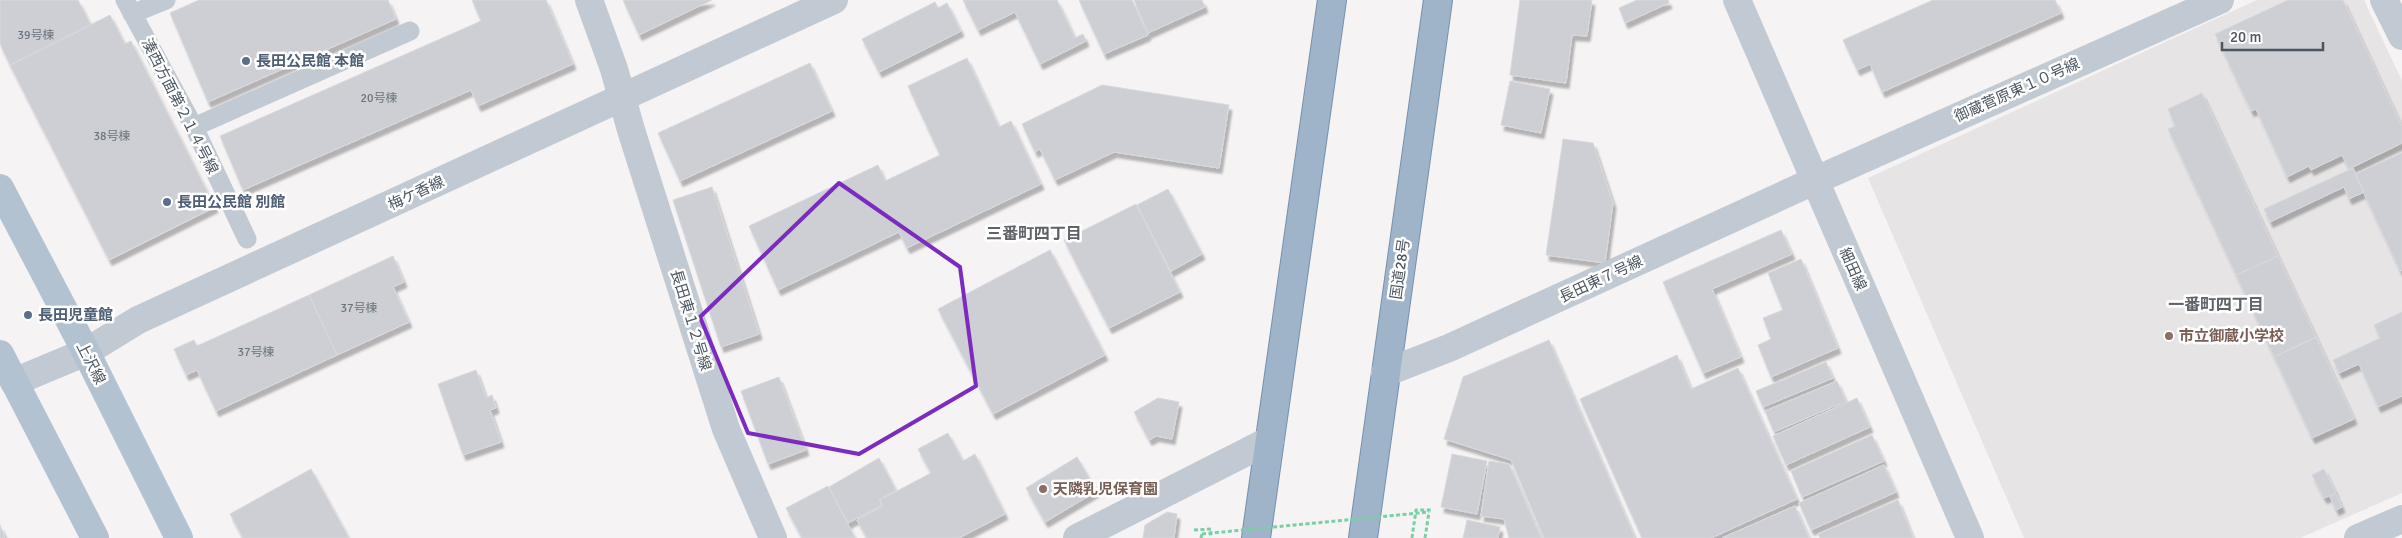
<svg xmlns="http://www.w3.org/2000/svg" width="2402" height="538" font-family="Signika,'Noto Sans JP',sans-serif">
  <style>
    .education { fill: #e6e4e5 }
    .building { fill: #cdcfd5; stroke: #d7d9de; filter: url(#shadow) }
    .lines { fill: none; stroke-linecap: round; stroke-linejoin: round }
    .trunk-casing { stroke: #7690ad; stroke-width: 30 }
    .path { stroke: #7ad0a6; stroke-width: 3; stroke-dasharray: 4 2.5; stroke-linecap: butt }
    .service { stroke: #c1cad2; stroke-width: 19 }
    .minor { stroke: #c1cad2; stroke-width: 28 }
    .tertiary { stroke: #c1cad2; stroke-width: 28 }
    .primary { stroke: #b3c2d1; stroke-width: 28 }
    .trunk { stroke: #9fb4c9; stroke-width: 28 }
    .path-bridge { stroke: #7ad0a6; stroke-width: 3; stroke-dasharray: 4 2.5; stroke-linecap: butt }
    .marked { fill: none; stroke: #7b2cbf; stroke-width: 4; stroke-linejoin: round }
    .service-dot { fill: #5c6f8a; stroke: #fff; stroke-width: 2 }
    .education-dot { fill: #8d6e63; stroke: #fff; stroke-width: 2 }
    .labels { text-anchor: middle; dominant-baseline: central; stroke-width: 5; stroke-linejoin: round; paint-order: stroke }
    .number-label { font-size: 12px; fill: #6b747e }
    .service-label { font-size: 15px; font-weight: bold; fill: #4e5e75; stroke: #fff; text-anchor: start }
    .street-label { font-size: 15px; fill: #4a5661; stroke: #fff }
    .education-label { font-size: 15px; font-weight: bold; fill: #785e54; stroke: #fff; text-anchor: start }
    .neighbourhood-label { font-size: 16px; font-weight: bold; fill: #5f6368; stroke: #fff }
  </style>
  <defs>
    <filter id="shadow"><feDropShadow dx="3" dy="5.5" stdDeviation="1" flood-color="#0004"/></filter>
  </defs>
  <rect width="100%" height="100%" fill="#f5f3f3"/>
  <path class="education" d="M2257,0H2364L2402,81V493L2300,538H2024L1868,178Z"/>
  <path class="building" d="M0,0H78L91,25L10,65L0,44Z
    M199,0H388L396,19L208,102L170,13Z
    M472,0H546L573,64L478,106L471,90L243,190L220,136L481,21Z
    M623,0H712L639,35Z
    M963,0H1057L1075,38L1083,34L1086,41L1040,64L1015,12L978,30Z
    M1079,0H1132L1148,35L1104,54Z
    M1134,0H1202L1205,7L1148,33Z
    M1520,0H1592L1587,36L1572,35L1566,83L1510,75Z
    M1637,0H1668L1669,3L1625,23L1619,8Z
    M1933,0H2055L2061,13L1882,92L1870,64L1857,70L1843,40Z
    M2288,0H2343L2402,127V143L2349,169L2342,155L2311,170L2309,166L2287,177L2256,109L2251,111L2215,34Z
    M935,2L938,8L947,3L961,31L879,72L862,39Z
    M110,15L125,44L131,41L215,207L109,260L10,65Z
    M967,58L999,127L1011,121L1041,184L907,248L899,232L778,290L749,226L878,165L885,181L940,155L908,86Z
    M810,63L832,111L680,181L658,133Z
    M1510,81L1550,89L1541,133L1501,125Z
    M1102,85L1229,105L1219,168L1114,152L1055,180L1040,149L1035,152L1022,124Z
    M2202,93L2278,256L2236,275L2168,129L2175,126L2168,109Z
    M1563,139L1593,143L1613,203L1605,263L1546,255Z
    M2402,153V270L2400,271L2355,174Z
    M2353,168L2364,192L2349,199L2344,187L2270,222L2264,209Z
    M712,187L759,334L721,347L673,200Z
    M1168,189L1202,254L1171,271L1137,205Z
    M1136,204L1180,292L1109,328L1064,240Z
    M1781,230L1792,254L1712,289L1741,357L1703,373L1663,282Z
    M1050,250L1105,355L993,414L938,309Z
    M393,256L404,282L393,287L409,322L337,355L309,295Z
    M2278,256L2316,337L2274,357L2236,275Z
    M1801,259L1838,348L1771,377L1758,345L1771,339L1763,318L1783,310L1768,273Z
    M309,295L337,355L216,411L197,370L186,375L174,349L194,340L197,346Z
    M2402,312V396L2378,407L2359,364L2339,373L2333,360L2380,338L2374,325Z
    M2316,337L2354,419L2312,438L2274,357Z
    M1549,340L1634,536V538H1544L1511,460L1444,439L1463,377Z
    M1677,355L1691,389L1738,368L1797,499L1711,538H1642L1580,399Z
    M1826,362L1833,378L1763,407L1756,391Z
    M476,370L486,398L492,395L496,408L490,410L501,442L463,455L438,384Z
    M779,377L806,450L768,464L741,391Z
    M1837,381L1846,401L1774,432L1765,411Z
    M1158,398L1179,402L1172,439L1156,436L1149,440L1134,412Z
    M1857,398L1870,427L1786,465L1773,436Z
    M948,433L963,461L975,454L1005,514L959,538H867L857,520L883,506L880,500L931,473L918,449Z
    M1872,435L1884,461L1802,497L1791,471Z
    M1452,454L1487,461L1477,514L1441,507Z
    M1077,457L1097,491L1045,522L1026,488Z
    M879,458L896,490L879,500L882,505L848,523L829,487Z
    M1489,461L1509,464L1541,538H1509L1504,519L1481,516Z
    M1884,465L1896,492L1811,530L1799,503Z
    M311,469L349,538H243L230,514Z
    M2324,469L2336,493L2324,498L2312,475Z
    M828,486L855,538H802L786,508Z
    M2336,494L2342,507L2336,510L2330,497Z
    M1898,500L1913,538H1820L1818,534Z
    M1795,506L1809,538H1722Z
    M1167,512L1177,514L1174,538H1143L1145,525Z
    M1467,520L1500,527L1498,538H1463Z
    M0,525L5,537L2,538H0Z"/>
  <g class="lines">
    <defs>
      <path id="trunk" d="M1256,538L1332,0
        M1363,538L1438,0"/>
    </defs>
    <use href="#trunk" class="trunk-casing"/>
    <path class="path" d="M1194,530L1211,529L1210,538
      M1201,538L1202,534
      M1412,538L1416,510H1432
      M1425,538L1429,512"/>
    <path class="service" d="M125,0L194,127L247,239
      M132,14L166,0
      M194,127L410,31"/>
    <path class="minor" d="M589,0L614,69L631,130L726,429L773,538
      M2384,0L2402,36
      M1385,373L1449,348L1814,181L2220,0
      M1077,538L1270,440
      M2358,538L2402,519"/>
    <path class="tertiary" d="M1737,0L1970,538
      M14,382L86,352L138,320L834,0"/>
    <path class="primary" d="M0,188L86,352L179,538
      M0,354L95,538"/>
    <use href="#trunk" class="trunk"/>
    <path class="path-bridge" d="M1202,534L1429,512"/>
  </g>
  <path class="marked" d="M839,183L960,267L976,386L859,454L748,433L700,317Z"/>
  <g class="service-dot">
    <circle cx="246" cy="61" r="5"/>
    <circle cx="167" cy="202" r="5"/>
    <circle cx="28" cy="315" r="5"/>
  </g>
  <g class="education-dot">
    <circle cx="2169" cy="336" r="5"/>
    <circle cx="1043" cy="489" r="5"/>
  </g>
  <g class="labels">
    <g class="number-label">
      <text x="36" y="35">39号棟</text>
      <text x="379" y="98">20号棟</text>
      <text x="112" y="136">38号棟</text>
      <text x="359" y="308">37号棟</text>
      <text x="256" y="352">37号棟</text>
    </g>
    <g class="service-label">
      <text x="256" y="61">長田公民館 本館</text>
      <text x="177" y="202">長田公民館 別館</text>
      <text x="38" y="315">長田児童館</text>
    </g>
    <g class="street-label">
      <text transform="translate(2017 90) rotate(-24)">御蔵菅原東１０号線</text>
      <text transform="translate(180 106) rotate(63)">湊西方面第２１４号線</text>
      <text transform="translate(416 193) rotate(-25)">梅ケ香線</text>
      <text transform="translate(1400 269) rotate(-82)">国道28号</text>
      <text transform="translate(1853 269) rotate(66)">細田線</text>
      <text transform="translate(1601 279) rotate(-25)">長田東７号線</text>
      <text transform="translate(691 320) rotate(73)">長田東１２号線</text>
      <text transform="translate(91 363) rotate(63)">上沢線</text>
    </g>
    <g class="education-label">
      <text x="2179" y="336">市立御蔵小学校</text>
      <text x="1053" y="489">天隣乳児保育園</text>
    </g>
    <g class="neighbourhood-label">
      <text x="1034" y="234">三番町四丁目</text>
      <text x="2216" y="305">一番町四丁目</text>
    </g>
  </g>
  <path d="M2222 42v8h101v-8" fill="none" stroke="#4a5661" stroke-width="2.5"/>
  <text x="2230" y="42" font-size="15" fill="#4a5661" stroke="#ffffff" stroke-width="4" paint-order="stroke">20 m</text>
</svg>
